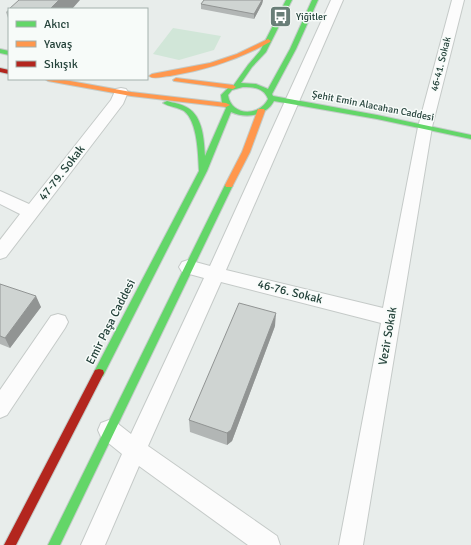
<svg xmlns="http://www.w3.org/2000/svg" width="471" height="545" font-family="Signika,sans-serif">
  <style>
    .green { fill: #d1e6d8 }
    .lines { fill: none; stroke-linecap: round; stroke-linejoin: round }
    .street-casing { stroke: #c5cac8; stroke-width: 2 }
    .fast-casing { stroke: #c3cbc8; stroke-width: 2 }
    .slow-casing { stroke: #c3cbc8; stroke-width: 2 }
    .jam-casing { stroke: #c3cbc8; stroke-width: 2 }
    .street { fill: #fcfcfc; fill-rule: evenodd }
    .fast { fill: #63d668; fill-rule: evenodd }
    .slow { fill: #ff974d; fill-rule: evenodd }
    .jam { fill: #b3261e; fill-rule: evenodd }
    .wall { fill: #b2b6b5 }
    .shaded-wall { fill: #919493 }
    .building { fill: #cfd4d2; stroke: #919493 }
    .labels { text-anchor: middle; dominant-baseline: central; stroke-width: 3; stroke-linejoin: round; paint-order: stroke }
    .far-poi-label { font-size: 10px; fill: #24423a; stroke: #f7fbf9; text-anchor: start }
    .far-street-label { font-size: 10px; fill: #24423a; stroke: #f7fbf9 }
    .street-label { font-size: 12px; fill: #24423a; stroke: #f7fbf9 }
  </style>
  <rect width="100%" height="100%" fill="#e8edeb"/>
  <path class="green" d="M173,28L221,36L214,50L179,60L153,54Z"/>
  <g class="lines">
    <defs>
      <path id="street" d="M331,0H343L226,270L383,308L418,127L452,0H464L432,127L363,545H339L381,323L221,282L148,446L277,536L280,545H248L139,466L105,545H81L122,454L101,437L98,430L101,423L109,420L117,423L131,434L204,278L182,272L179,267L182,262L188,260L210,266Z
        M121,88L126,89L128,92L123,104L6,257L0,259V240L20,214L0,204V191L29,204L111,100L116,89Z
        M58,314L65,316L68,322L65,328L7,415L0,418V390L51,316Z"/>
      <path id="fast" d="M286,0H292L266,52L252,67L241,83L256,84L268,89L290,49L312,0H318L296,49L272,94L273,96L377,115L471,135V139L377,119L274,101C266,116 246,119 231,112L207,171L103,376L99,377L95,376L94,373L95,370L199,171C198,155 198,122 184,111C178,107 169,107 163,103L167,101C174,103 182,104 188,108C203,117 204,140 205,156L226,108L222,103L221,95L228,88L233,86L248,65L260,51ZM243,87C254,87 264,88 268,99C259,117 231,116 228,95L232,90Z
        M0,49L9,51V55L0,53Z
        M229,182L233,185L60,545H48L225,185Z"/>
      <path id="slow" d="M268,39L271,41L270,42C238,60 206,70 170,76C163,76 154,80 149,76L152,74L210,63L237,54Z
        M176,78L233,85L236,87L233,89L174,81L173,80Z
        M45,79H59L131,92L226,103L230,105L226,107L131,96L48,81Z
        M258,109H264L265,111L250,152L232,187H226L225,185L242,152Z"/>
      <path id="jam" d="M0,68L9,70V74L0,72Z
        M99,369L103,370L104,373L16,545H4L95,370Z"/>
    </defs>
    <use href="#street" class="street-casing"/>
    <use href="#fast" class="fast-casing"/>
    <use href="#slow" class="slow-casing"/>
    <use href="#jam" class="jam-casing"/>
    <use href="#street" class="street"/>
    <use href="#fast" class="fast"/>
    <use href="#slow" class="slow"/>
    <use href="#jam" class="jam"/>
  </g>
  <path class="wall" d="M204,0H263L262,4L254,19L201,9V4Z
    M9,9V21L6,12Z
    M0,284L41,307L10,348L0,344Z
    M275,326L232,441L227,445L190,432L189,420Z"/>
  <path class="shaded-wall" d="M59,0H80L72,9H50Z
    M262,0H263L262,4L254,19V14Z
    M36,296L41,307L10,348L5,338Z
    M276,313L275,326L232,441L227,445V433Z"/>
  <path class="building" d="M19,0H59L50,9H9Z
    M204,0H262L254,14L201,4Z
    M0,284L36,296L5,338L0,336Z
    M239,303L276,313L231,430L227,433L189,420Z"/>
  <defs>
    <symbol id="bus-square" viewBox="-11 -11 22 22"><rect x="-9" y="-9" width="18" height="18" rx="4" fill="#697e78" stroke="#f7fbf9"/><path d="M-5-6H5V4H4V6H2V4H-2V6H-4V4H-5ZM-3.5-4V0h7V-4ZM-3.5 1.2v1.5H-2V1.2ZM2 1.2v1.5H3.5V1.2Z" fill="#fff"/></symbol>
  </defs>
  <g fill-rule="evenodd">
    <use href="#bus-square" x="268" y="4" width="25" height="25"/>
  </g>
  <g class="labels">
    <g class="far-poi-label">
      <text x="296" y="17">Yiğitler</text>
    </g>
    <g class="far-street-label">
      <text transform="translate(441 64) rotate(-76)">46-41. Sokak</text>
      <text transform="translate(373 106) rotate(11)">Şehit Emin Alacahan Caddesi</text>
    </g>
    <g class="street-label">
      <text transform="translate(62 173) rotate(-52)">47-79. Sokak</text>
      <text transform="translate(290 292) rotate(14)">46-76. Sokak</text>
      <text transform="translate(111 322) rotate(-63)">Emir Paşa Caddesi</text>
      <text transform="translate(388 336) rotate(-80)">Vezir Sokak</text>
    </g>
  </g>
  <rect x="8" y="8" width="140" height="72" fill="#f7fbf9" stroke="#a3b1ad"/>
  <rect x="16" y="21" width="20" height="6" fill="#63d668" stroke="#a3b1ad"/>
  <text x="44" y="28" font-size="12" fill="#24423a">Akıcı</text>
  <rect x="16" y="41" width="20" height="6" fill="#ff974d" stroke="#a3b1ad"/>
  <text x="44" y="48" font-size="12" fill="#24423a">Yavaş</text>
  <rect x="16" y="61" width="20" height="6" fill="#b3261e" stroke="#a3b1ad"/>
  <text x="44" y="68" font-size="12" fill="#24423a">Sıkışık</text>
</svg>
